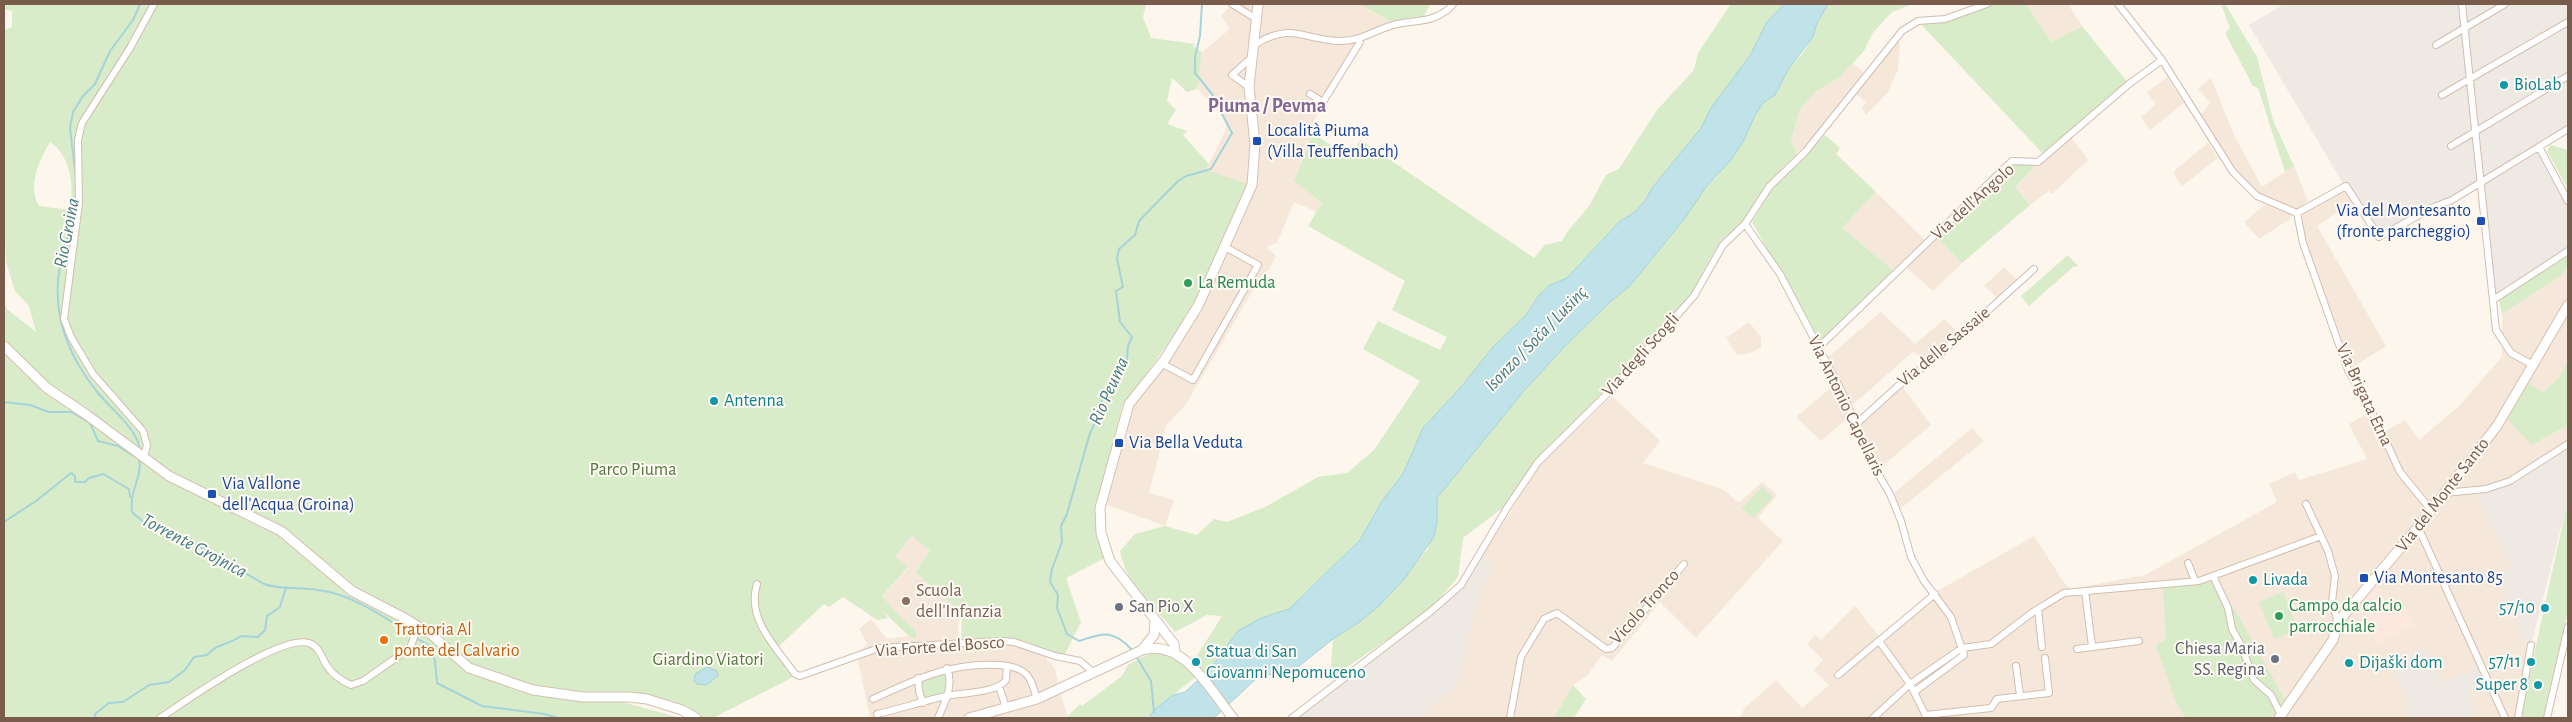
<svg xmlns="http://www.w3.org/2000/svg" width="2572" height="722" font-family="'Alegreya Sans',sans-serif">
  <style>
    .residential { fill: #f5e8da }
    .commercial { fill: #fde8e0 }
    .industrial { fill: #efe9e4 }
    .green { fill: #d8ecc9; fill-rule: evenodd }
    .water { fill: #bfe3e8; stroke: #a5d3da }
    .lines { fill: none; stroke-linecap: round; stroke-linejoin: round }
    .stream { stroke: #a5d3da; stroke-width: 2 }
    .street-casing { stroke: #d1beb0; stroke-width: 8 }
    .secondary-casing { stroke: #d6c0b0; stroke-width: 11 }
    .street { stroke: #fff; stroke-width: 6 }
    .secondary { stroke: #fff; stroke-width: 9 }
    .culture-dot { fill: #0f9aa8; stroke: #fffaf3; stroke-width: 2 }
    .transit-dot { fill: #1a4fb4; stroke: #fffaf3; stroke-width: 2 }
    .leisure-dot { fill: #2e9e5b; stroke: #fffaf3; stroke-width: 2 }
    .education-dot { fill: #8d6e63; stroke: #fffaf3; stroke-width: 2 }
    .worship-dot { fill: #6b7280; stroke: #fffaf3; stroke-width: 2 }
    .food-dot { fill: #e8710a; stroke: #fffaf3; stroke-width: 2 }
    .labels { text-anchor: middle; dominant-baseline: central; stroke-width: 4; stroke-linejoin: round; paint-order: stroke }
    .culture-label { font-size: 18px; fill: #0d838f; stroke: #fffaf3; text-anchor: start }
    .transit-label { font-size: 18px; fill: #164399; stroke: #fffaf3; text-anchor: start }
    .street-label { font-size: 18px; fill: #7a5c4d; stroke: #fffaf3 }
    .leisure-label { font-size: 18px; fill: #27864d; stroke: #fffaf3; text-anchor: start }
    .park-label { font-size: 18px; fill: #537a41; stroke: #fffaf3 }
    .education-label { font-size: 18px; fill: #785e54; stroke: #fffaf3; text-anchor: start }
    .worship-label { font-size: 18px; fill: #5b616d; stroke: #fffaf3; text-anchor: start }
    .food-label { font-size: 18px; fill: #c56008; stroke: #fffaf3; text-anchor: start }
    .water-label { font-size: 19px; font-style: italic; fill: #437c86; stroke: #fffaf3 }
    .quarter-label { font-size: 20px; font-weight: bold; fill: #846695; stroke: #fffaf3 }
  </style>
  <rect width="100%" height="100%" fill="#fdf6ec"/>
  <path class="residential" d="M1232,4H1357L1396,24L1368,35L1308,130L1313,133L1294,180L1322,203L1317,212L1294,202L1277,243L1266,247L1276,256L1269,270L1263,273L1186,404L1166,426L1149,493L1174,500L1165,526L1105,504L1130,409L1167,361L1247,195L1204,169L1209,164L1227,127L1218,110L1197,89L1202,52L1230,29L1221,16Z
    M2026,4H2068L2082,26L2051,43Z
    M1897,42H1900L1898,70L1888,92L1866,115L1862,108L1866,102L1856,94Z
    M1852,63L1864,72L1798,156L1791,141L1800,109L1815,92L1840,77Z
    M2167,77L2184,103L2150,130L2141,117L2156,104L2147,92Z
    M2211,78L2234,135L2262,187L2294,166L2308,201L2297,209L2256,193L2235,171L2200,115L2210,103L2198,88Z
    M2071,137L2088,160L2052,194L2049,191L2030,205L2015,187L2036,165Z
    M2208,143L2218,158L2182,186L2173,172Z
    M2345,190L2353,201L2317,226L2386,346L2352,368L2306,242L2300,216Z
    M1876,192L1925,240L1893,270L1842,228Z
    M2266,204L2291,214L2290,219L2259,239L2244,222Z
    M1936,237L1962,263L1933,291L1905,267Z
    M2568,266V300L2559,316L2568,321V361L2559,378L2543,392L2527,383L2532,445L2568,425V447L2512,482L2475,492L2513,566L2497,576L2530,650L2517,718H1740L1744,709L1776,680L1802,708L1829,685L1814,670L1823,660L1807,644L1815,635L1821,640L1855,606L1879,636L1932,594L2034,536L2065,584L2071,589L2145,575L2277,502L2269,484L2295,472L2299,480L2367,459L2349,424L2368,413L2382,433L2405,420L2419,440L2458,407L2502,357V314L2560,276Z
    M2004,267L2017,280L1998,298L1984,286Z
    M1881,312L1915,344L1945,319L1958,333L1927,360L1913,352L1850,407L1827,358Z
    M1749,322L1761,337V347L1751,353L1737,355L1726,338Z
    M1835,384L1849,417L1821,441L1796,417Z
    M1902,386L1931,425L1878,470L1858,427Z
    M1612,396L1660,441L1643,463L1722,489L1739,503L1762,482L1777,495L1758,518L1783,541L1696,638L1660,602L1612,661L1602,655L1588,675L1573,685L1554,718H1423L1426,709L1457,686L1480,589L1493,567L1483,555L1541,464Z
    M1972,428L1984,441L1900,509L1893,494Z
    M912,536L930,551L915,572L962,613L958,623V644H1014L1043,654L1055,669L1060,694L1068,716L1066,718H870L857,655L867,644L859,629L871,619L887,639L909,636L875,604L908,568L894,557Z"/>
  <path class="commercial" d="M2375,584L2393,614L2405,608L2413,625L2378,643L2356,607Z"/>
  <path class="industrial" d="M2284,4H2568V129L2539,148L2568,201V251L2493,300L2481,184L2379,237L2344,185L2249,25Z
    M2568,447V500L2530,650L2497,576L2513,566L2474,491L2487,490Z
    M1483,555L1493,567L1480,589L1457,686L1426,709L1423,718H1296L1463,585Z
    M2424,647L2443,684L2478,668L2486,684L2469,693L2476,718H2405L2409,702L2390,663Z"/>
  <path class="green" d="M4,4H1146L1143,17L1151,38L1196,44L1192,45L1202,52L1197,89L1187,92L1172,78L1167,101L1176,110L1167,124L1187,131L1183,135L1209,164L1204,169L1247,184L1200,291L1189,311L1172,338L1122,407L1097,504L1107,557L1066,578L1081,622L1065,654L1046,653L1027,645L961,641L962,613L915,572L930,551L912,536L895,556L908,567L882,596L894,610L916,631V638L910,637L882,610L888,618L877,620L843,597L829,607L824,604L777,648L795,676L713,718H703L682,707L602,696L680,718H4V304L8,310L36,332L29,306L15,291L6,262L4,220V30L12,27V11L4,9ZM50,142C71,156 74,186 70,210L39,206C27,186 39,160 50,142Z
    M1358,4H1430L1422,20L1396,24Z
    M1731,4H1784L1767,22L1751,54L1711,108L1701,128L1652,188L1645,201L1635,212L1619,222L1567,278L1550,285L1539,295L1526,315L1492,348L1461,387L1423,428L1403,474L1382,501L1360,540L1289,609L1261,618L1220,653L1209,670L1198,675L1173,695L1149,718H1066L1080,704L1082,706L1122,676L1128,665L1155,650L1171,654L1191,665L1222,616L1207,615L1175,632C1153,604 1127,587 1120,551L1135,534L1165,526L1197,535L1214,519L1227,522L1265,507L1318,477L1347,473L1374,450L1420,381L1363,349L1378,321L1440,350L1447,337L1392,310L1405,281L1308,226L1322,203L1294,181L1313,133L1348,157L1361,140L1534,258L1545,245L1562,241L1568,231L1589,206L1606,175L1619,169L1657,110L1694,70L1698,53Z
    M1828,4H1913L1892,12L1872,34L1864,51L1840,77L1815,92L1800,109L1791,141L1798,156L1744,221L1721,241L1703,271L1698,287L1683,305L1608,389L1536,461L1504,507L1463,538L1458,577L1429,611L1330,679L1333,639L1358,623L1379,606L1427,550L1437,522V498L1449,482L1523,392L1565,346L1611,301L1629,287L1685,218L1706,187L1716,178L1744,140L1755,115L1763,103L1775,95L1789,68L1802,54L1813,37L1817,23Z
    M1987,4H2026L2051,42L2082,26L2129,84L2045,156L1918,21L1945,19Z
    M2221,4H2225L2257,57L2273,120L2294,166L2285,172L2258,88L2253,86L2225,33L2230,28Z
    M1825,135L1840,148L1836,154L1876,192L1842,228L1893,270L1820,342L1752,222L1772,189Z
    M2551,145L2568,150V189L2547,151Z
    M2014,164L2036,165L2015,187L2030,205L1962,263L1936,237Z
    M2068,255L2078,266L2073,267L2029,306L2021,296Z
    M2568,255V266L2560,276L2502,314L2499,300Z
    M2568,361V425L2532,445L2504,416L2526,382L2543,392L2559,378Z
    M1762,487L1773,497L1753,518L1742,508Z
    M2568,500V611L2546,705L2545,718H2520Z
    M2213,582L2219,598L2227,609L2209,618L2233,606L2285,700L2271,718H2186L2176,703L2156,645L2166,639L2163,587Z
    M2283,592L2298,629L2274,639L2259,602Z
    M946,671L949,675L946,694L927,700L921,692L920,678Z
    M1573,685L1586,699L1574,718H1554Z"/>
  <path class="water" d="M1784,4H1828L1817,23L1813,37L1789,68L1775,95L1763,103L1755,115L1744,140L1731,160L1706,187L1685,218L1629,287L1611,301L1565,346L1523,392L1437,498V522L1434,537L1405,578L1379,606L1358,623L1333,639L1299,666L1286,672L1259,676L1214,718H1149L1154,710L1173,695L1185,692L1209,670L1238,631L1261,618L1289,609L1360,540L1382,501L1403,474L1423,428L1461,387L1492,348L1526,315L1539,295L1550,285L1567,278L1619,222L1635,212L1645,201L1652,188L1701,128L1711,108L1751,54L1767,22Z
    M707,667L717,671L718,676L706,685L697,684L694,681L695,674Z"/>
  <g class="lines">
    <path class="stream" d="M75,170L70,128L73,112L83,96L95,84L110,51L133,20L140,4
      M76,195C73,219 65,242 60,266C51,313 68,356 98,393C111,409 137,428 140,450
      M4,402L30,405L49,412H71L90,423L98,441L118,446L134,456
      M139,458C143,477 129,490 132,512L148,526L183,537L264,584C281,590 300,587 318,590C352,594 384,617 412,635
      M4,522L36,501L71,473L75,476V482H85L89,478L103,474L129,489L130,497
      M416,638L430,646L435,661L437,683L482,706L544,714L558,718
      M1132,650C1113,629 1104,633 1079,641L1067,634L1057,608L1058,595L1050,582L1052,569L1062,542L1061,526L1067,514L1090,433L1098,417L1097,409L1127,360L1128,346L1132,337L1120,322L1116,291L1123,287L1117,259L1119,249L1135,235L1139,221L1178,181L1186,176L1211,169L1232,133L1212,94L1195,73V57L1200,36L1202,4
      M1136,656L1151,681L1154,712
      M94,718L96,713L109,703L123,702L149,685L169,682L185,670L194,657L207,655C217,643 229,645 241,636L258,637L265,630L267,616L280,607L286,587"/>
    <defs>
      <path id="street" d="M1232,4L1255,18
        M2118,4L2162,60L2233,172L2257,196L2297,213L2303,243L2348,370L2376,420L2400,472L2431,510
        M2462,4L2496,330L2511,353L2533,365
        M2436,45L2505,4
        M1253,46C1292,20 1303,41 1342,41C1362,41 1378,28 1397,24C1409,21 1424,22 1435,17C1442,14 1449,10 1453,4
        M1249,87L1232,75L1251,58
        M1310,94L1323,102L1360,42L1359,39
        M2442,95L2568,22
        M2451,146L2568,76
        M2539,147L2568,201
        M2297,213L2346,186L2379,237L2434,207L2452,200L2568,129
        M1745,224L1780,274L1843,394L1870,460L1890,494L1901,521L1911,557L1924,581L1951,617L1964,655L1914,692
        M2493,300L2568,251
        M1819,347L2012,161L2038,162L2129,84L2162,60
        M1161,363L1193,380L1258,265L1225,247
        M1854,426L1898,386L1939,355L2034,269
        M144,457L147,445L143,431L93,374L71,337L64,319L79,203L78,140L82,123L130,48L154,4
        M2444,493L2486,489L2510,481L2568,444
        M2306,504L2328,551L2335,576L2332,602L2338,622
        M2418,527L2505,718
        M2188,563L2195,581
        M2213,576L2228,608L2232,629L2241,645L2254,680L2271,695L2281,715
        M757,584C746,619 776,647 795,674L800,676L879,648L1003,641L1014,642L1055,656L1080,661L1094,673
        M2085,591L2092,646
        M2038,609L2042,647
        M1879,641L1910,684L1927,718
        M2077,649L2139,641
        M2016,666L2020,695
        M1838,675L1935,594
        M918,678L919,691L923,703
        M999,686L1006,708
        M873,699C914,680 951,662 998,665C1008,666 1019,667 1026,674C1033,681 1034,691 1037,699
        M877,714C900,709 923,701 946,696C960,693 998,693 1006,680L1007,666
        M1925,715L1991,708L1997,699L2049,693L2045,658
        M160,718C186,701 280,634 309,643C320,647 321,657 327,666C333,675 342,681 351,685L363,681L410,648L418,627
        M938,718C945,702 954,686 947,668
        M1292,718L1430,612L1461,585L1507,508L1538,462L1611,390L1694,296L1723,245L1745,224L1769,187L1806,151L1902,31L1918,21L1945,19L1987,4
        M1510,718L1521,657L1544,619L1557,613L1606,649L1612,648L1684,564
        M1873,718L1910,684L1962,648L1991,644L2033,612L2064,593L2199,581L2321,536
        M2518,718L2531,645
        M2547,718L2568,627"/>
      <path id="secondary" d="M4,346L47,388L87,415L169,476L281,531L352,591L406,619L432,635L469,668L533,690L583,697H629L647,699L682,710L696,718
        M1142,650L1154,635L1155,620
        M1175,652L1174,644L1110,561L1101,533L1100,508L1129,404L1165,359L1198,306L1252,185L1255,144L1249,87L1258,4
        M969,718L1037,699L1142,650C1184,638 1210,690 1233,718
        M2279,718L2333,640L2338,622L2418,527L2497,426L2568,305"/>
    </defs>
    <use href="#street" class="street-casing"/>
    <use href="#secondary" class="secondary-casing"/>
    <use href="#street" class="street"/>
    <use href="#secondary" class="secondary"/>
  </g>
  <g class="culture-dot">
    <circle cx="2504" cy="85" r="5"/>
    <circle cx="714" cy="401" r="5"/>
    <circle cx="2253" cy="580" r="5"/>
    <circle cx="2545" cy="608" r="5"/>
    <circle cx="1196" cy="662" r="5"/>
    <circle cx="2531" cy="662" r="5"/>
    <circle cx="2349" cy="663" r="5"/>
    <circle cx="2538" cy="685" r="5"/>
  </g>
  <g class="transit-dot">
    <rect x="1252" y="136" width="10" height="10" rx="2.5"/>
    <rect x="2476" y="216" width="10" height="10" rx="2.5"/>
    <rect x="1114" y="438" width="10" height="10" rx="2.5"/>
    <rect x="207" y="489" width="10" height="10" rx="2.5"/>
    <rect x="2359" y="573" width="10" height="10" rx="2.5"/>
  </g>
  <g class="leisure-dot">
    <circle cx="1188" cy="283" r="5"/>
    <circle cx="2279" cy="616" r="5"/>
  </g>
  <circle class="education-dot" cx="906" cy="601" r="5"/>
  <g class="worship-dot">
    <circle cx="1119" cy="607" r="5"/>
    <circle cx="2275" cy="659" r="5"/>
  </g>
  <circle class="food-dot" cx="384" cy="640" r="5"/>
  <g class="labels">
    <g class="culture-label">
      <text x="2514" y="85">BioLab</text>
      <text x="724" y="401">Antenna</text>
      <text x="2263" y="580">Livada</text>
      <text x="2535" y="608" text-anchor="end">57/10</text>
      <text x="1206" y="652">Statua di San<tspan x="1206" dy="21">Giovanni Nepomuceno</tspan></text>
      <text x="2521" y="662" text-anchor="end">57/11</text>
      <text x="2359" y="663">Dijaški dom</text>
      <text x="2528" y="685" text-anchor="end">Super 8</text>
    </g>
    <g class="transit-label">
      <text x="1267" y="131">Località Piuma<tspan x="1267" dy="21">(Villa Teuffenbach)</tspan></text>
      <text x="2471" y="211" text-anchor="end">Via del Montesanto<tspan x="2471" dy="21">(fronte parcheggio)</tspan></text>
      <text x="1129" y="443">Via Bella Veduta</text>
      <text x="222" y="484">Via Vallone<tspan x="222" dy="21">dell'Acqua (Groina)</tspan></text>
      <text x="2374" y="578">Via Montesanto 85</text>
    </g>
    <g class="street-label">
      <text transform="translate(1973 202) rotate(-42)">Via dell'Angolo</text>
      <text transform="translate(1944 347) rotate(-40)">Via delle Sassaie</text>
      <text transform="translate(1641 355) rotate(-48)">Via degli Scogli</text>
      <text transform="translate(2364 395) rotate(65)">Via Brigata Etna</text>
      <text transform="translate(1846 406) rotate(64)">Via Antonio Capellaris</text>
      <text transform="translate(2443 495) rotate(-52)">Via del Monte Santo</text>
      <text transform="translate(1645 607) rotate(-48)">Vicolo Tronco</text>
      <text transform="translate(940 647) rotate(-4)">Via Forte del Bosco</text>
    </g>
    <g class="leisure-label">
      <text x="1198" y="283">La Remuda</text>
      <text x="2289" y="606">Campo da calcio<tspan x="2289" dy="21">parrocchiale</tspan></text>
    </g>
    <g class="park-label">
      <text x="633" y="470">Parco Piuma</text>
      <text x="708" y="660">Giardino Viatori</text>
    </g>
    <g class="education-label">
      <text x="916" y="591">Scuola<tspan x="916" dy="21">dell'Infanzia</tspan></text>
    </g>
    <g class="worship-label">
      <text x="1129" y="607">San Pio X</text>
      <text x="2265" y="649" text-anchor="end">Chiesa Maria<tspan x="2265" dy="21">SS. Regina</tspan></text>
    </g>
    <g class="food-label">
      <text x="394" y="630">Trattoria Al<tspan x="394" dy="21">ponte del Calvario</tspan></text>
    </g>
    <g class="water-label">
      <text transform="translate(67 233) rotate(-79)">Rio Groina</text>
      <text transform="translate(1536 339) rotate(-46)">Isonzo / Soča / Lusinç</text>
      <text transform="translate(1109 391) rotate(-66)">Rio Peuma</text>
      <text transform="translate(194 546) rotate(28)">Torrente Grojnica</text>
    </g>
    <g class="quarter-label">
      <text x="1267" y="106">Piuma / Pevma</text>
    </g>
  </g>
  <rect width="2572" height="722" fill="none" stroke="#7a5c4d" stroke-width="10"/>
</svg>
